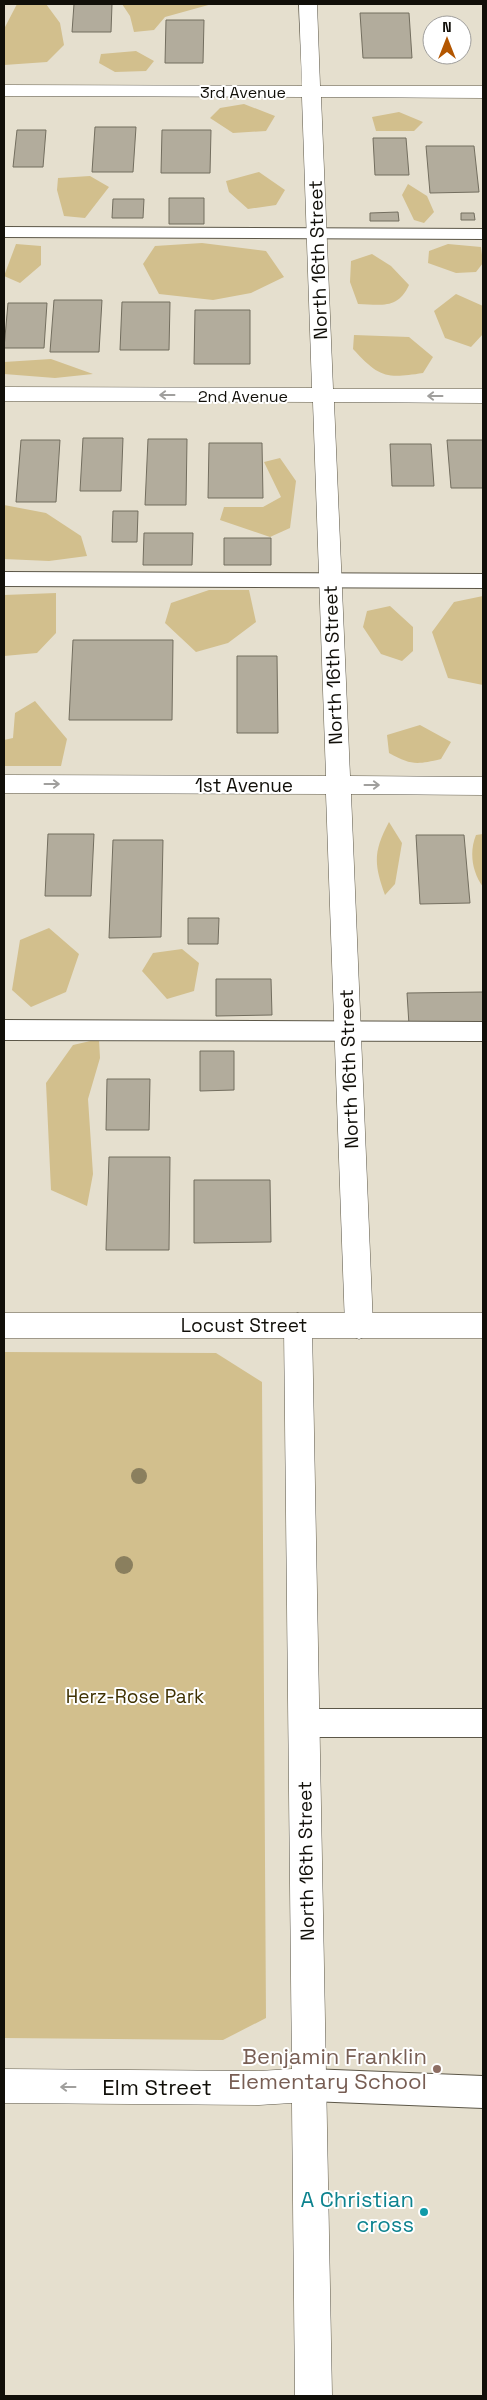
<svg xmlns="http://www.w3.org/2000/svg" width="487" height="2400" font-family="'Space Grotesk',sans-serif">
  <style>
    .green { fill: #d2bf8d }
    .building { fill: #b2ac9c; stroke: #736e5f }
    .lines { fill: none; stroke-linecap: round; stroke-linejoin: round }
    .lane-casing { stroke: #5c5748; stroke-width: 2 }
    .street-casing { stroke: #5c5748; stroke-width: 1 }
    .secondary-casing { stroke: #5c5748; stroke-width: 1 }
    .lane { fill: #fff; fill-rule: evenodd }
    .street { fill: #fff; fill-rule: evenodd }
    .secondary { fill: #fff; fill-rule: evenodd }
    .tree { fill: #8a7f5e }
    .oneway { stroke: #a09f9d }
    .education-dot { fill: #8d6e63; stroke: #fff; stroke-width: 2 }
    .culture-dot { fill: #0f9aa8; stroke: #fff; stroke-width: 2 }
    .labels { text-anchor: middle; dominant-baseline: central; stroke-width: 4; stroke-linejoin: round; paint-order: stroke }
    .far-street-label { font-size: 16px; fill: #110f09; stroke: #fff }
    .street-label { font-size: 19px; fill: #110f09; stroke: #fff }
    .park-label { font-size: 19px; fill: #3f3102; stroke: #fff }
    .near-education-label { font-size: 22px; fill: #785e54; stroke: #fff; text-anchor: end }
    .near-street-label { font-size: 22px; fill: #110f09; stroke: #fff }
    .near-culture-label { font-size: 22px; fill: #0d838f; stroke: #fff; text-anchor: end }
  </style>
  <rect width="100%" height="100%" fill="#e5dfce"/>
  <path class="green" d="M17,4H46L60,23L64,45L47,62L4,65V29Z
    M122,4H212L165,17L154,30L134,32L130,16Z
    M136,51L154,61L146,71L115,72L99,63L101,54Z
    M244,104L275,116L266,131L233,133L210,118L220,108Z
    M399,112L423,122L414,131H376L372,117Z
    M259,172L285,190L276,205L248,209L229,192L226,181Z
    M90,176L109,187L85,218L64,216L57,190L58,178Z
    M408,184L427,196L434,212L424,223L414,220L402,195Z
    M202,243L266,251L284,277L251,293L213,300L159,294L143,264L155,246Z
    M16,244L41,246V265L20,283L4,276Z
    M448,244L481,247L483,263L476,272L456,273L428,263L429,251Z
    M372,254L391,266L409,285C398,309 382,305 358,304L350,282L351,261Z
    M456,294L483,306V334L471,347L445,338L434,311Z
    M354,335L409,337L433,357L423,373C385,379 379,377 353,349Z
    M51,359L93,374L55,378L4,374V362Z
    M280,458L296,481L290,528L270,537L220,520L224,507H263L281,497L264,462Z
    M4,505L46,513L81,536L87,556L49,561L4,559Z
    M209,590H249L256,622L228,643L196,652L165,623L171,603Z
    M56,593V633L37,653L4,656V595Z
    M483,596V685L448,678L432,632L454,602Z
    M390,606L413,627V651L402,661L381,654L363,627L367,611Z
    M35,701L67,739L61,766H4V740L13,738L15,713Z
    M420,725L451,742L441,759C416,765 411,765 389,753L387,735Z
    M389,822L402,843L395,884L385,895C374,864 373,852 389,822Z
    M483,834V887C472,872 469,852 476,835Z
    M49,928L79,954L66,992L31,1007L12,990L20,940Z
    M182,949L199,963L194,991L167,999L142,971L153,953Z
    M99,1039L100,1058L88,1099L93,1174L87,1206L51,1190L46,1083L73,1045Z
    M4,1352L216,1353L262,1382L266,2018L223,2040L4,2038Z"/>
  <path class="building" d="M74,4H112L111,32H72Z
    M360,13H409L412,58H363Z
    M166,20H204L203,63H165Z
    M95,127H136L133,172H92Z
    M17,130H46L43,167H13Z
    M162,130H211L210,173H161Z
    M373,138H406L409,175H375Z
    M426,146H474L479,192L430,193Z
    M169,198H204V224H169Z
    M113,199H144L143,218H112Z
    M398,212L399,221H370V213Z
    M461,213H474L475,220H461Z
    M54,300H102L99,352H50Z
    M122,302H170L169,350H120Z
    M8,303H47L44,348H4Z
    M195,310H250V364H194Z
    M83,438H123L121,491H80Z
    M148,439H187L186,505H145Z
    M21,440H60L56,502H16Z
    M447,440H483V488H451Z
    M209,443H262L263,498H208Z
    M390,444H431L434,486H392Z
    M113,511H138L137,542H112Z
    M144,533H193L192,565H143Z
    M224,538H271V565H224Z
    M73,640H173L172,720H69Z
    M237,656H277L278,733H237Z
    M48,834H94L91,896H45Z
    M416,835H464L470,903L420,904Z
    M113,840H163L161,937L109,938Z
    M188,918H219L218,944H188Z
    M216,979H271L272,1015L216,1016Z
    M483,992V1025H409L407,993Z
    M200,1051H234V1090L200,1091Z
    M107,1079H150L149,1130H106Z
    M109,1157H170L169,1250H106Z
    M194,1180H270L271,1242L194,1243Z"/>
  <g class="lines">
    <defs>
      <path id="lane" d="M4,227L483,229V239L4,237Z
        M4,572L483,574V588L4,586Z
        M4,1020L483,1022V1041L4,1040Z
        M304,1709H483V1737H304L294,1733L290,1723L294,1713Z
        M310,2069L483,2076V2108L310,2101L299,2096L294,2085L299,2074Z"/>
      <path id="street" d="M299,4H317L320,86H483V98L321,97L333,389H483V403L334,402L350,776L483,777V795L351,794L373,1326L369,1335L359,1339L349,1335L345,1326L326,794L4,793V775L326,776L313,402L4,401V387L312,388L302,97L4,96V85L302,86Z
        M298,1313L308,1317L312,1326L332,2396H295L292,2103L259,2105L4,2103V2069L259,2071L292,2069L284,1326L288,1317Z"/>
      <path id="secondary" d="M4,1313H483V1338H4Z"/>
    </defs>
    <use href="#lane" class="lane-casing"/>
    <use href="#street" class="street-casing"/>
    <use href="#secondary" class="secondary-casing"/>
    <use href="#lane" class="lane"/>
    <use href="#street" class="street"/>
    <use href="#secondary" class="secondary"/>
  </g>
  <g class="tree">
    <circle cx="139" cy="1476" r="8"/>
    <circle cx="124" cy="1565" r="9"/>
  </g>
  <defs><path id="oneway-shaft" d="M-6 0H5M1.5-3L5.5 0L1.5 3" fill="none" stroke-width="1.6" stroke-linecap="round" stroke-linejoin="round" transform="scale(1.25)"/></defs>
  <g class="oneway">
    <use href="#oneway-shaft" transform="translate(167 395) rotate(-180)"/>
    <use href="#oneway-shaft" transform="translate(435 396) rotate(-180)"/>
    <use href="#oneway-shaft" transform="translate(52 784)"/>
    <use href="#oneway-shaft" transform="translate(372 785)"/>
    <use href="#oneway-shaft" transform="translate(68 2087) rotate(-180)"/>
  </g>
  <circle class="education-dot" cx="437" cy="2069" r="5"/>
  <circle class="culture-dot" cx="424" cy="2212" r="5"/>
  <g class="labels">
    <g class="far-street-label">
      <text x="243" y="92">3rd Avenue</text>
      <text x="243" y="396">2nd Avenue</text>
    </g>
    <g class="street-label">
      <text transform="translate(318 260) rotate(-92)">North 16th Street</text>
      <text transform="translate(333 665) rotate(-92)">North 16th Street</text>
      <text x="244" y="785">1st Avenue</text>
      <text transform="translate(349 1069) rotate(-92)">North 16th Street</text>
      <text x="244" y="1325">Locust Street</text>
      <text transform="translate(306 1861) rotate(-91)">North 16th Street</text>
    </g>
    <g class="park-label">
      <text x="135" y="1696">Herz-Rose Park</text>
    </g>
    <g class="near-education-label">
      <text x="427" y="2056">Benjamin Franklin<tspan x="427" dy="25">Elementary School</tspan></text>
    </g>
    <g class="near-street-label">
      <text x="157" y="2087">Elm Street</text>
    </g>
    <g class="near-culture-label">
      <text x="414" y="2199">A Christian<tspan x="414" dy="25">cross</tspan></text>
    </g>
  </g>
  <rect width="487" height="2400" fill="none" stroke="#110f09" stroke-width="10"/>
  <g transform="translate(447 40)"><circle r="24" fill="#ffffff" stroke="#a09f9d"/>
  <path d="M0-4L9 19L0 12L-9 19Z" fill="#b35600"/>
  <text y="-8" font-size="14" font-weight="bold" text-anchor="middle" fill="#110f09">N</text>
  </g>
</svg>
